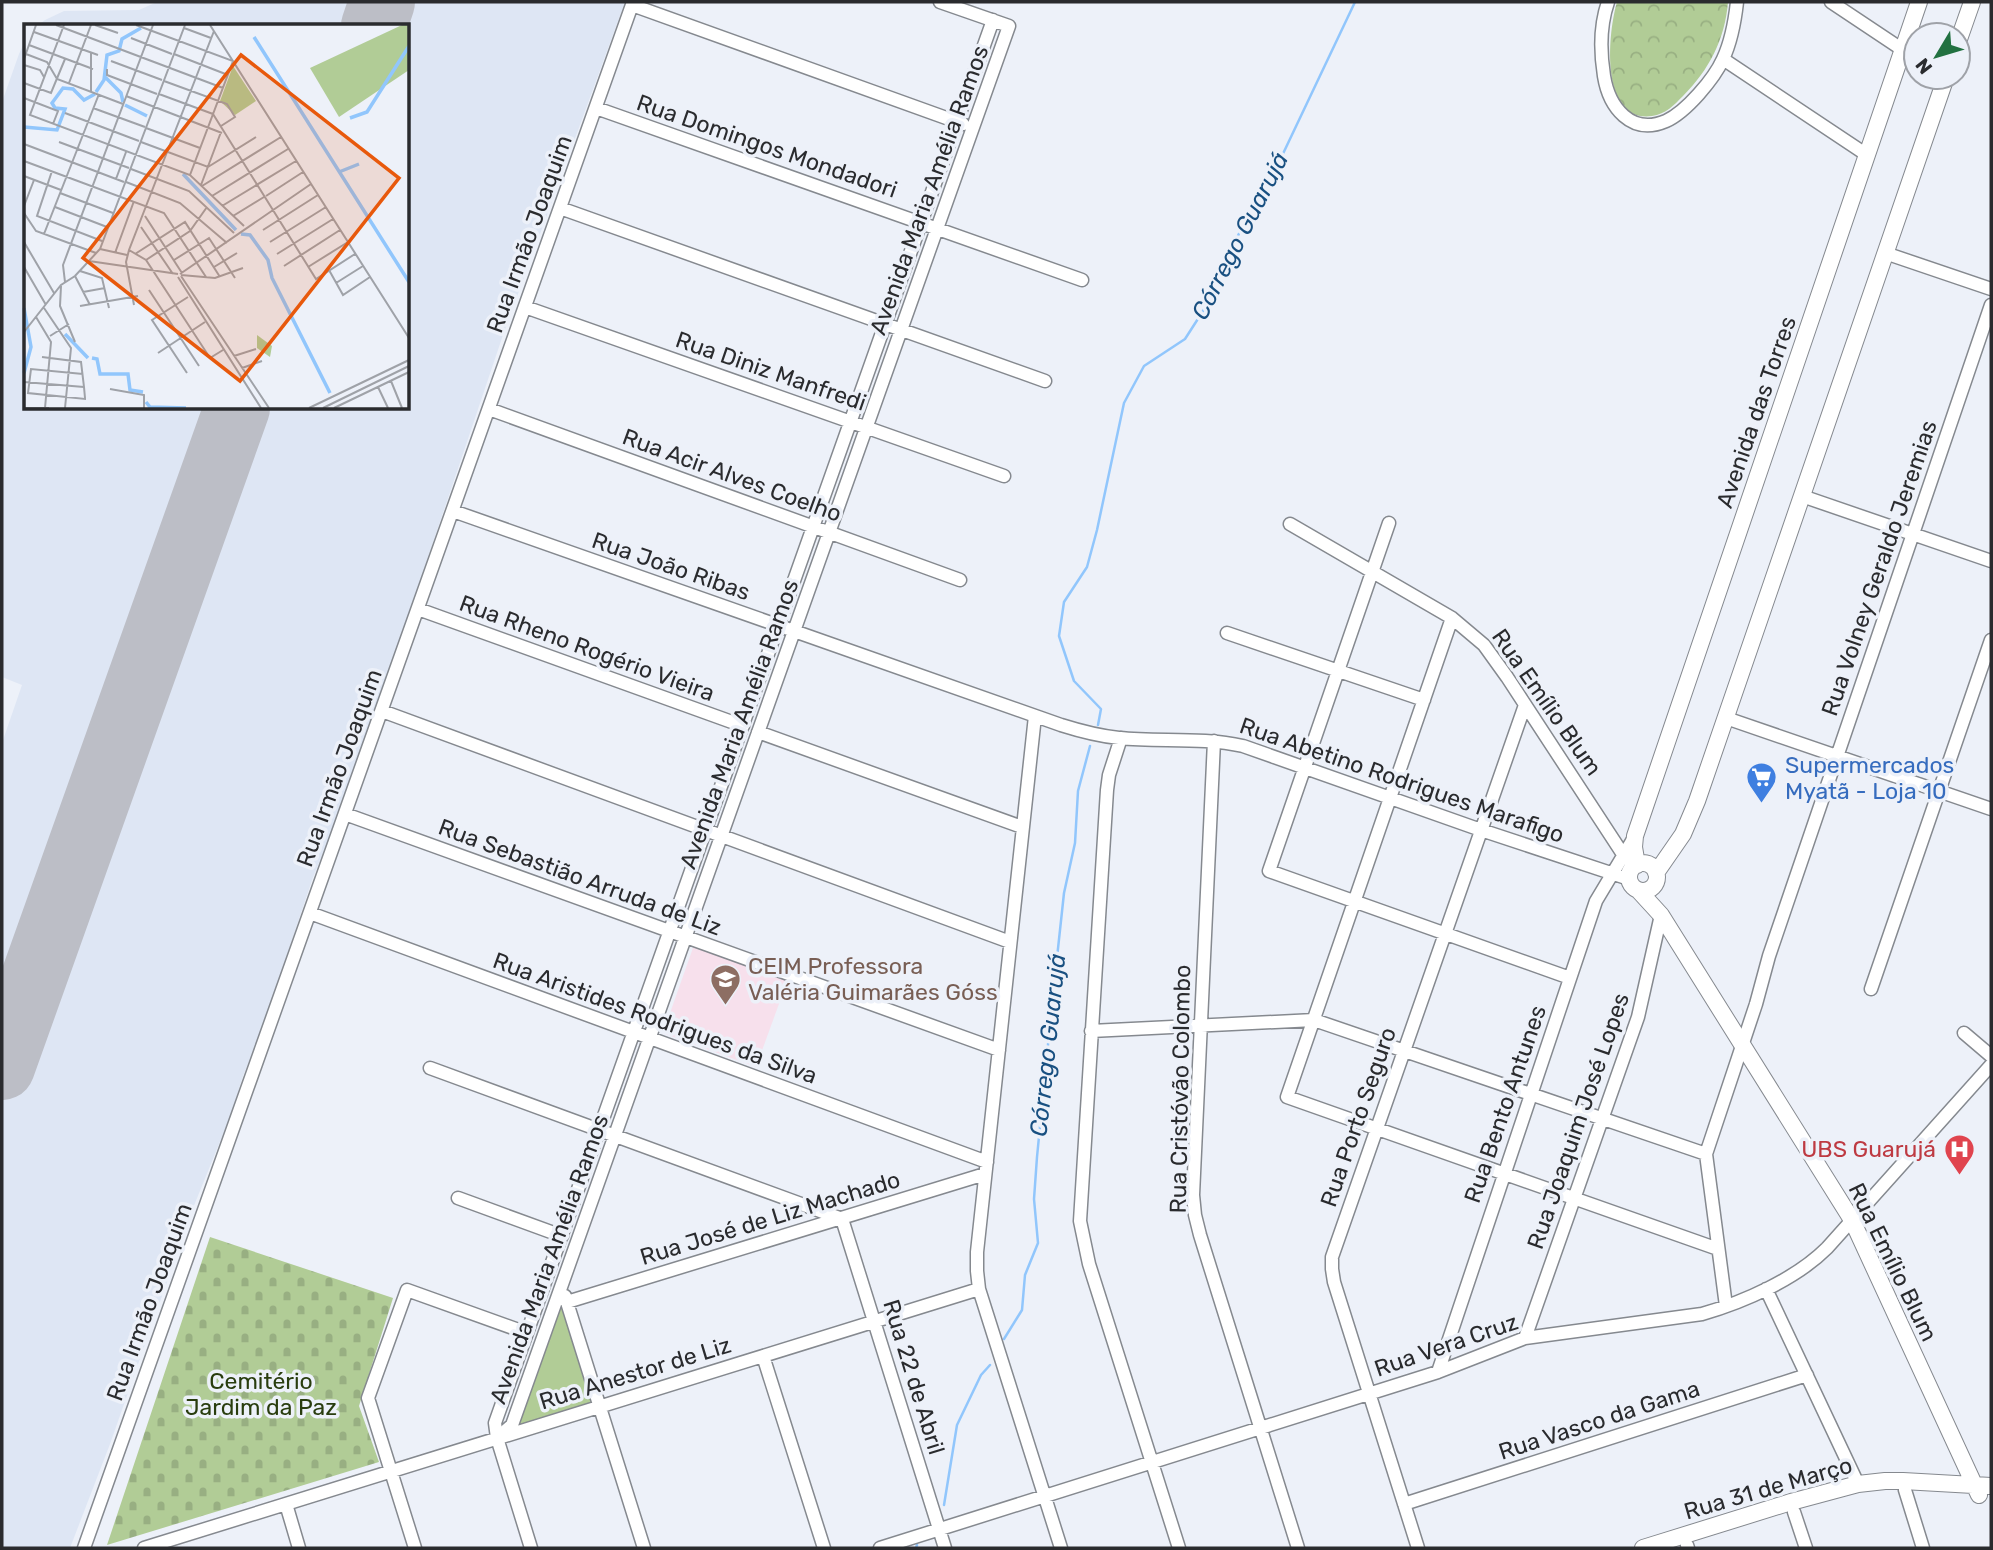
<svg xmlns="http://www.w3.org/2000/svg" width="1993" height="1550" font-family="Rubik,sans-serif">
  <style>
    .built { fill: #dee6f4 }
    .education { fill: #f7e0ec }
    .green { fill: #b1cc96 }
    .cemetery { fill: url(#cemetery-stones) }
    .park { fill: url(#park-crowns) }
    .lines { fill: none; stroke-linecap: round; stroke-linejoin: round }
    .stream { stroke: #91c6fc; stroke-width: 2.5 }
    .runway { stroke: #bcbec6; stroke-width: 66 }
    .minor-casing { stroke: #85898f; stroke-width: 15 }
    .major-casing { stroke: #85898f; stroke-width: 18 }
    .minor { stroke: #fff; stroke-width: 12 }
    .major { stroke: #fff; stroke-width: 16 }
    .labels { text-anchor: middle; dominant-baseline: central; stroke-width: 7; stroke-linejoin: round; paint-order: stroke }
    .street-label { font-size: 23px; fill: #2a2b2e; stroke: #edf1f9 }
    .shop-label { font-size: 23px; fill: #366cbe; stroke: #edf1f9; text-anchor: start }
    .education-label { font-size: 23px; fill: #785e54; stroke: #edf1f9; text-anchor: start }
    .health-label { font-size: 23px; fill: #be3a42; stroke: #edf1f9; text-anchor: end }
    .park-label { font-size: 23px; fill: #293d0e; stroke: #edf1f9 }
    .water-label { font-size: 24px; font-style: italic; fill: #195081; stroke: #edf1f9 }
    .inset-river { fill: none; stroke: #91c6fc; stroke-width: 3.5 }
    .inset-road { fill: none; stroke: #9fa2a8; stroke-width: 2 }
    .view { fill: #e8590c; fill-opacity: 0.15; stroke: #e8590c; stroke-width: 3.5 }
    .inset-edge { fill: none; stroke: #2a2b2e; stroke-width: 3.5 }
  </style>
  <defs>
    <pattern id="cemetery-stones" width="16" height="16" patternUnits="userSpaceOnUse" patternTransform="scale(1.75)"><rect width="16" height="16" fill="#b1cc96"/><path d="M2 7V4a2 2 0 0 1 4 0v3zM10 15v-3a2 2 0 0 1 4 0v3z" fill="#98af82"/></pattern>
    <pattern id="park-crowns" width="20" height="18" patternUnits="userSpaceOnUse" patternTransform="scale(1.75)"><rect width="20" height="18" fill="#b1cc96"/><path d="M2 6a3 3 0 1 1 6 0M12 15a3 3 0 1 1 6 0" fill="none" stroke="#98af82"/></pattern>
  </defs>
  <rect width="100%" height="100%" fill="#edf1f9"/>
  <path class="built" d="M157,2H625L503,335L355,774L312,880L285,961L254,1049L243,1076L230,1117L193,1208L110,1444L70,1548H2V743L22,685L2,677V102L19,54L26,39V408H408V26H37L45,20L64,11L139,10Z"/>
  <path class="education" d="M694,945L788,979L756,1067L663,1033Z"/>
  <path class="green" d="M562,1285L600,1407L497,1438L512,1425Z"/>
  <path class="cemetery" d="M210,1237L393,1298L359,1406L379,1462L107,1545Z"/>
  <path class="park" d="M1617,2H1728C1725,39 1709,70 1683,96C1674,105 1666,114 1652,116C1599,123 1608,32 1617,2Z"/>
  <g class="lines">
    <path class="stream" d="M1098,725L1101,709L1074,681L1059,636L1064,602L1087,567L1097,530L1124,403L1144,366L1185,339L1212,297L1232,248L1248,215L1261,200L1355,2
      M1004,1339L1022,1310L1025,1275L1038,1243L1034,1199L1037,1157L1052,1004L1064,893L1075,843L1078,791L1090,746
      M944,1505L957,1425L981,1375L990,1365
      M916,1548L917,1545"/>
    <path class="runway" d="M374,26L382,2
      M2,1067L237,408"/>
    <defs>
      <path id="minor" d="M1608,2C1600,25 1600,51 1604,76C1609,107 1631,136 1666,121C1686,112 1714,79 1723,59C1731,42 1735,20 1737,2
        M1831,2L1903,50
        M632,5L963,124
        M1723,59L1867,155
        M596,108L1082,280
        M560,208L1045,381
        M1885,253L1991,289
        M525,307L1004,476
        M489,409L960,580
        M1802,496L1991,561
        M453,511L1061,725C1080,731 1099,736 1119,738C1160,742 1202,737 1243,746L1481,830L1629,879
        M1389,523L1269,871L1570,978
        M1290,524L1452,618L1484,645L1507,677L1626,859
        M418,609L743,726
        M1452,618L1287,1097L1718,1249
        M1227,633L1424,700
        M382,711L1010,942
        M1035,716L977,1252V1271L979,1289L1061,1548
        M1726,718L1991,809
        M758,732L1022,827
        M1121,738L1109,775L1107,790L1080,1221L1089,1264L1179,1548
        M1214,741L1193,1195L1195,1215L1200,1235L1298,1548
        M345,814L999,1050
        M310,913L987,1162
        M1871,989L1991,640
        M1091,1031L1314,1020L1706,1154
        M1964,1033L1991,1056
        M430,1068L842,1219L945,1548
        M458,1198L562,1236
        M1766,1289L1858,1484
        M565,1296L644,1548
        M567,1302L985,1174
        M1726,1306L1706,1154L1756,1004L1769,956L1991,305
        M1525,1338L1638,1017L1661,915
        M763,1356L824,1548
        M1438,1372L1596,901L1635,836
        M497,1438L512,1425L1009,26L940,2
        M1905,1490L1923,1548
        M286,1504L299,1548
        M1404,1504L1807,1375
        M1794,1512L1806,1548
        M1687,1545L1688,1548
        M84,1548L633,2
        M144,1548L979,1289
        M415,1548L368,1398L407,1290L527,1333
        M531,1548L497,1438L495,1423L993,20
        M880,1548L1438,1372L1525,1338L1702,1314C1744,1302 1796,1279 1827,1248L1991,1065
        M1418,1548L1334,1282L1332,1269V1257L1525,705"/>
      <path id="major" d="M1958,42L1972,2
        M1629 877a14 14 0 1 1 28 0a14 14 0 1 1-28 0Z
        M1637,865L1634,847L1635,836L1919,2
        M1656,873L1683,834L1697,801L1946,77
        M1639,891L1661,915L1852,1220L1979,1495
        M1643,1548L1791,1502L1858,1484L1885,1481H1903L1991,1486"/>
    </defs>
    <use href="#minor" class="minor-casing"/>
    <use href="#major" class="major-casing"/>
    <use href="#minor" class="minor"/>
    <use href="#major" class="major"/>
  </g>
  <defs>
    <symbol id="supermarket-pin" viewBox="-11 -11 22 30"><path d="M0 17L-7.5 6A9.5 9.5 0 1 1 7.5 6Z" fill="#3f7fe0" stroke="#edf1f9"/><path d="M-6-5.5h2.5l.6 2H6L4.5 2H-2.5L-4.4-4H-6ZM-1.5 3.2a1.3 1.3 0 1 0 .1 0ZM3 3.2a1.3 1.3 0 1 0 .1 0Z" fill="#fff"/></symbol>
    <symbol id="school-pin" viewBox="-11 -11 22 30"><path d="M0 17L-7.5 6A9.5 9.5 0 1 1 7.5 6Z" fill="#8d6e63" stroke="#edf1f9"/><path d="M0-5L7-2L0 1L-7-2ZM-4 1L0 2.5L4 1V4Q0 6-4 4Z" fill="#fff"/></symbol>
    <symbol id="hospital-pin" viewBox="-11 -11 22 30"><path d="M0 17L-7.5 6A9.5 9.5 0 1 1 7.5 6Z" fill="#e0444e" stroke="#edf1f9"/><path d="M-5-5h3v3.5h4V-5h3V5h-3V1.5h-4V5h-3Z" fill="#fff"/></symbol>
  </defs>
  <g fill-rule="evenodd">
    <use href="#supermarket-pin" x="1744" y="760" width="35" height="47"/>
    <use href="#school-pin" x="708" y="962" width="35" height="47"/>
    <use href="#hospital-pin" x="1942" y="1132" width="35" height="47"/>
  </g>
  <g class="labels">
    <g class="street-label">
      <text transform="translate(767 146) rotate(19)">Rua Domingos Mondadori</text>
      <text transform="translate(929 190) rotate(-70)">Avenida Maria Amélia Ramos</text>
      <text transform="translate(529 234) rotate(-70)">Rua Irmão Joaquim</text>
      <text transform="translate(771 371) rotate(19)">Rua Diniz Manfredi</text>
      <text transform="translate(1756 412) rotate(-71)">Avenida das Torres</text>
      <text transform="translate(732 475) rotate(20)">Rua Acir Alves Coelho</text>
      <text transform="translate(671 566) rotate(19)">Rua João Ribas</text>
      <text transform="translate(1879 568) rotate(-71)">Rua Volney Geraldo Jeremias</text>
      <text transform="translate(587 648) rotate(20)">Rua Rheno Rogério Vieira</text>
      <text transform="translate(1547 702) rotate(55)">Rua Emílio Blum</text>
      <text transform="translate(739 724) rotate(-70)">Avenida Maria Amélia Ramos</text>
      <text transform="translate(339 768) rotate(-70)">Rua Irmão Joaquim</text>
      <text transform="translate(1402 780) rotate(19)">Rua Abetino Rodrigues Marafigo</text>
      <text transform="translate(580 877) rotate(20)">Rua Sebastião Arruda de Liz</text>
      <text transform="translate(655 1018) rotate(20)">Rua Aristides Rodrigues da Silva</text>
      <text transform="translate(1180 1089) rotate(-89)">Rua Cristóvão Colombo</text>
      <text transform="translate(1505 1104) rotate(-71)">Rua Bento Antunes</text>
      <text transform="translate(1358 1117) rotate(-71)">Rua Porto Seguro</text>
      <text transform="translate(1578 1121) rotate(-71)">Rua Joaquim José Lopes</text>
      <text transform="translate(770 1218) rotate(-17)">Rua José de Liz Machado</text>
      <text transform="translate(549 1259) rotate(-70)">Avenida Maria Amélia Ramos</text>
      <text transform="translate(1893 1262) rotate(64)">Rua Emílio Blum</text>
      <text transform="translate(149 1302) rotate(-70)">Rua Irmão Joaquim</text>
      <text transform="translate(1446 1345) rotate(-19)">Rua Vera Cruz</text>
      <text transform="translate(635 1373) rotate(-17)">Rua Anestor de Liz</text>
      <text transform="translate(914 1377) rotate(73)">Rua 22 de Abril</text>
      <text transform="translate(1599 1420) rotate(-18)">Rua Vasco da Gama</text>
      <text transform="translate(1768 1488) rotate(-16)">Rua 31 de Março</text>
    </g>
    <g class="shop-label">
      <text x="1785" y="765">Supermercados<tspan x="1785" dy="26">Myatã - Loja 10</tspan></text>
    </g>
    <g class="education-label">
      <text x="748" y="966">CEIM Professora<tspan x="748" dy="26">Valéria Guimarães Góss</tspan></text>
    </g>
    <g class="health-label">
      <text x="1936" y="1149">UBS Guarujá</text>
    </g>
    <g class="park-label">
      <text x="261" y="1381">Cemitério<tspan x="261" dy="26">Jardim da Paz</tspan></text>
    </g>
    <g class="water-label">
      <text transform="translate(1240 236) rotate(-63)">Córrego Guarujá</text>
      <text transform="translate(1048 1045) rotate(-84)">Córrego Guarujá</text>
    </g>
  </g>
  <g transform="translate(24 24)">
    <rect width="385" height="385" fill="#edf1f9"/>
    <path d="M378,1H385V46L315,93L286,44Z" fill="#b1cc96"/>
    <path d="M209,42L232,77L211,91L196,77Z" fill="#b1cc96"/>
    <path d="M233,311L248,322L246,333L233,324Z" fill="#b1cc96"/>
    <path class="inset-river" d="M230,13L385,258M80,52L97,69L99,78M72,68L80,56L83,31L95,27L98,15L117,4M101,81L123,92M326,94L343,88L385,22M0,103L33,106L41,85L31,84L28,79L39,64L49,65L60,76L71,70M315,148L335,140M159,150L212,206M217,210L226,211L244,236L248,254L306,369M0,284L7,323L0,349M41,310L64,334M68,334L73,335L76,350H104L106,366L119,368M122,378L126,383L162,384"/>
    <path class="inset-road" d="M32,1L199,64M40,1L6,91L166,151L220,202M71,1L94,9M112,1L209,37L166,151M186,1L385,314M160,4L187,14M10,8L74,31M107,14L148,30M5,21L69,45M2,30L23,38L33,55L99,80M150,30L204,51M0,35L12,1M87,37L138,56M0,41L16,46L20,53M83,45V51L133,70M140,57L203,80L211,93L197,102M0,59L27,69L41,35M45,59L67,1M67,67V29M135,70L189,90M102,72L198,109M0,74L34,87L29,100M69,84L121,103M41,89L115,117M189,90L292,255L331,230M122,104L176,124M35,118L105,144M117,118L184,143L232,113M0,120L100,158M0,137L140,189L182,253M107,145L165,167L210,209M28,147L13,192L78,217M0,152L37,166M92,155L102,128M102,158L156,179L203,219M177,161L197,108M178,162L257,113M36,169L89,189M188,172L264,125M242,172L279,148M0,182L10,156M198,182L272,137M31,183L83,203M0,189L12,207L72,229M121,192L158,249M209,192L240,173M117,203L149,250M239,206L294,171M20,210L75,70M0,218L30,269M246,218L302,183M76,225L103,231M105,226L122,236L186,334L199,326M91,229L110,177M111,230L161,198L196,253M253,230L309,195M122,236L166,207L183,183M150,236L185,214L211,254M65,237L154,250M260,242L316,206M0,243L22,281M190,243L213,229M284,243L324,218M305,246L319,271L346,253M56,247L78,254L85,284M156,250L287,160M157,251L191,254L219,244M51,252L66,281M157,252L245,384M154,253L237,384M41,258L39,241L129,1M312,259L339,242M37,262L36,282L51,318M125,266L175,342M59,268L81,264M110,281L102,238L105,226L190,7M56,282L114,272M20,284L47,324L41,384M12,293L27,318L21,384M0,308L37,261L51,252L76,225L161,1M26,312L45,300M134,329L181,298M210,332L232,325M18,333L57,338L60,363L61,374V375L4,369L7,345L59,350M218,344L238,337M163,349L128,296L164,273M367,357L378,384M0,358L60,363M354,363L364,384M86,365L120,371V384M1,384H25M285,384L385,336M299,384L385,342M310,384L385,348"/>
    <path class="view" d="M217,31L375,154L216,357L59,234Z"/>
    <rect width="385" height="385" class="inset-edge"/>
  </g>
  <rect width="1993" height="1550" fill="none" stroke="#2a2b2e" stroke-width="7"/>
  <g transform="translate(1937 56) rotate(232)"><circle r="33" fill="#edf1f9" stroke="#9fa2a8" stroke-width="2"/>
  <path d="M0-5L12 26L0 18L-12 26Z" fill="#227141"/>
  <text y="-10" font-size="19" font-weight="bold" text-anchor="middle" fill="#2a2b2e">N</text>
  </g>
</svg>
